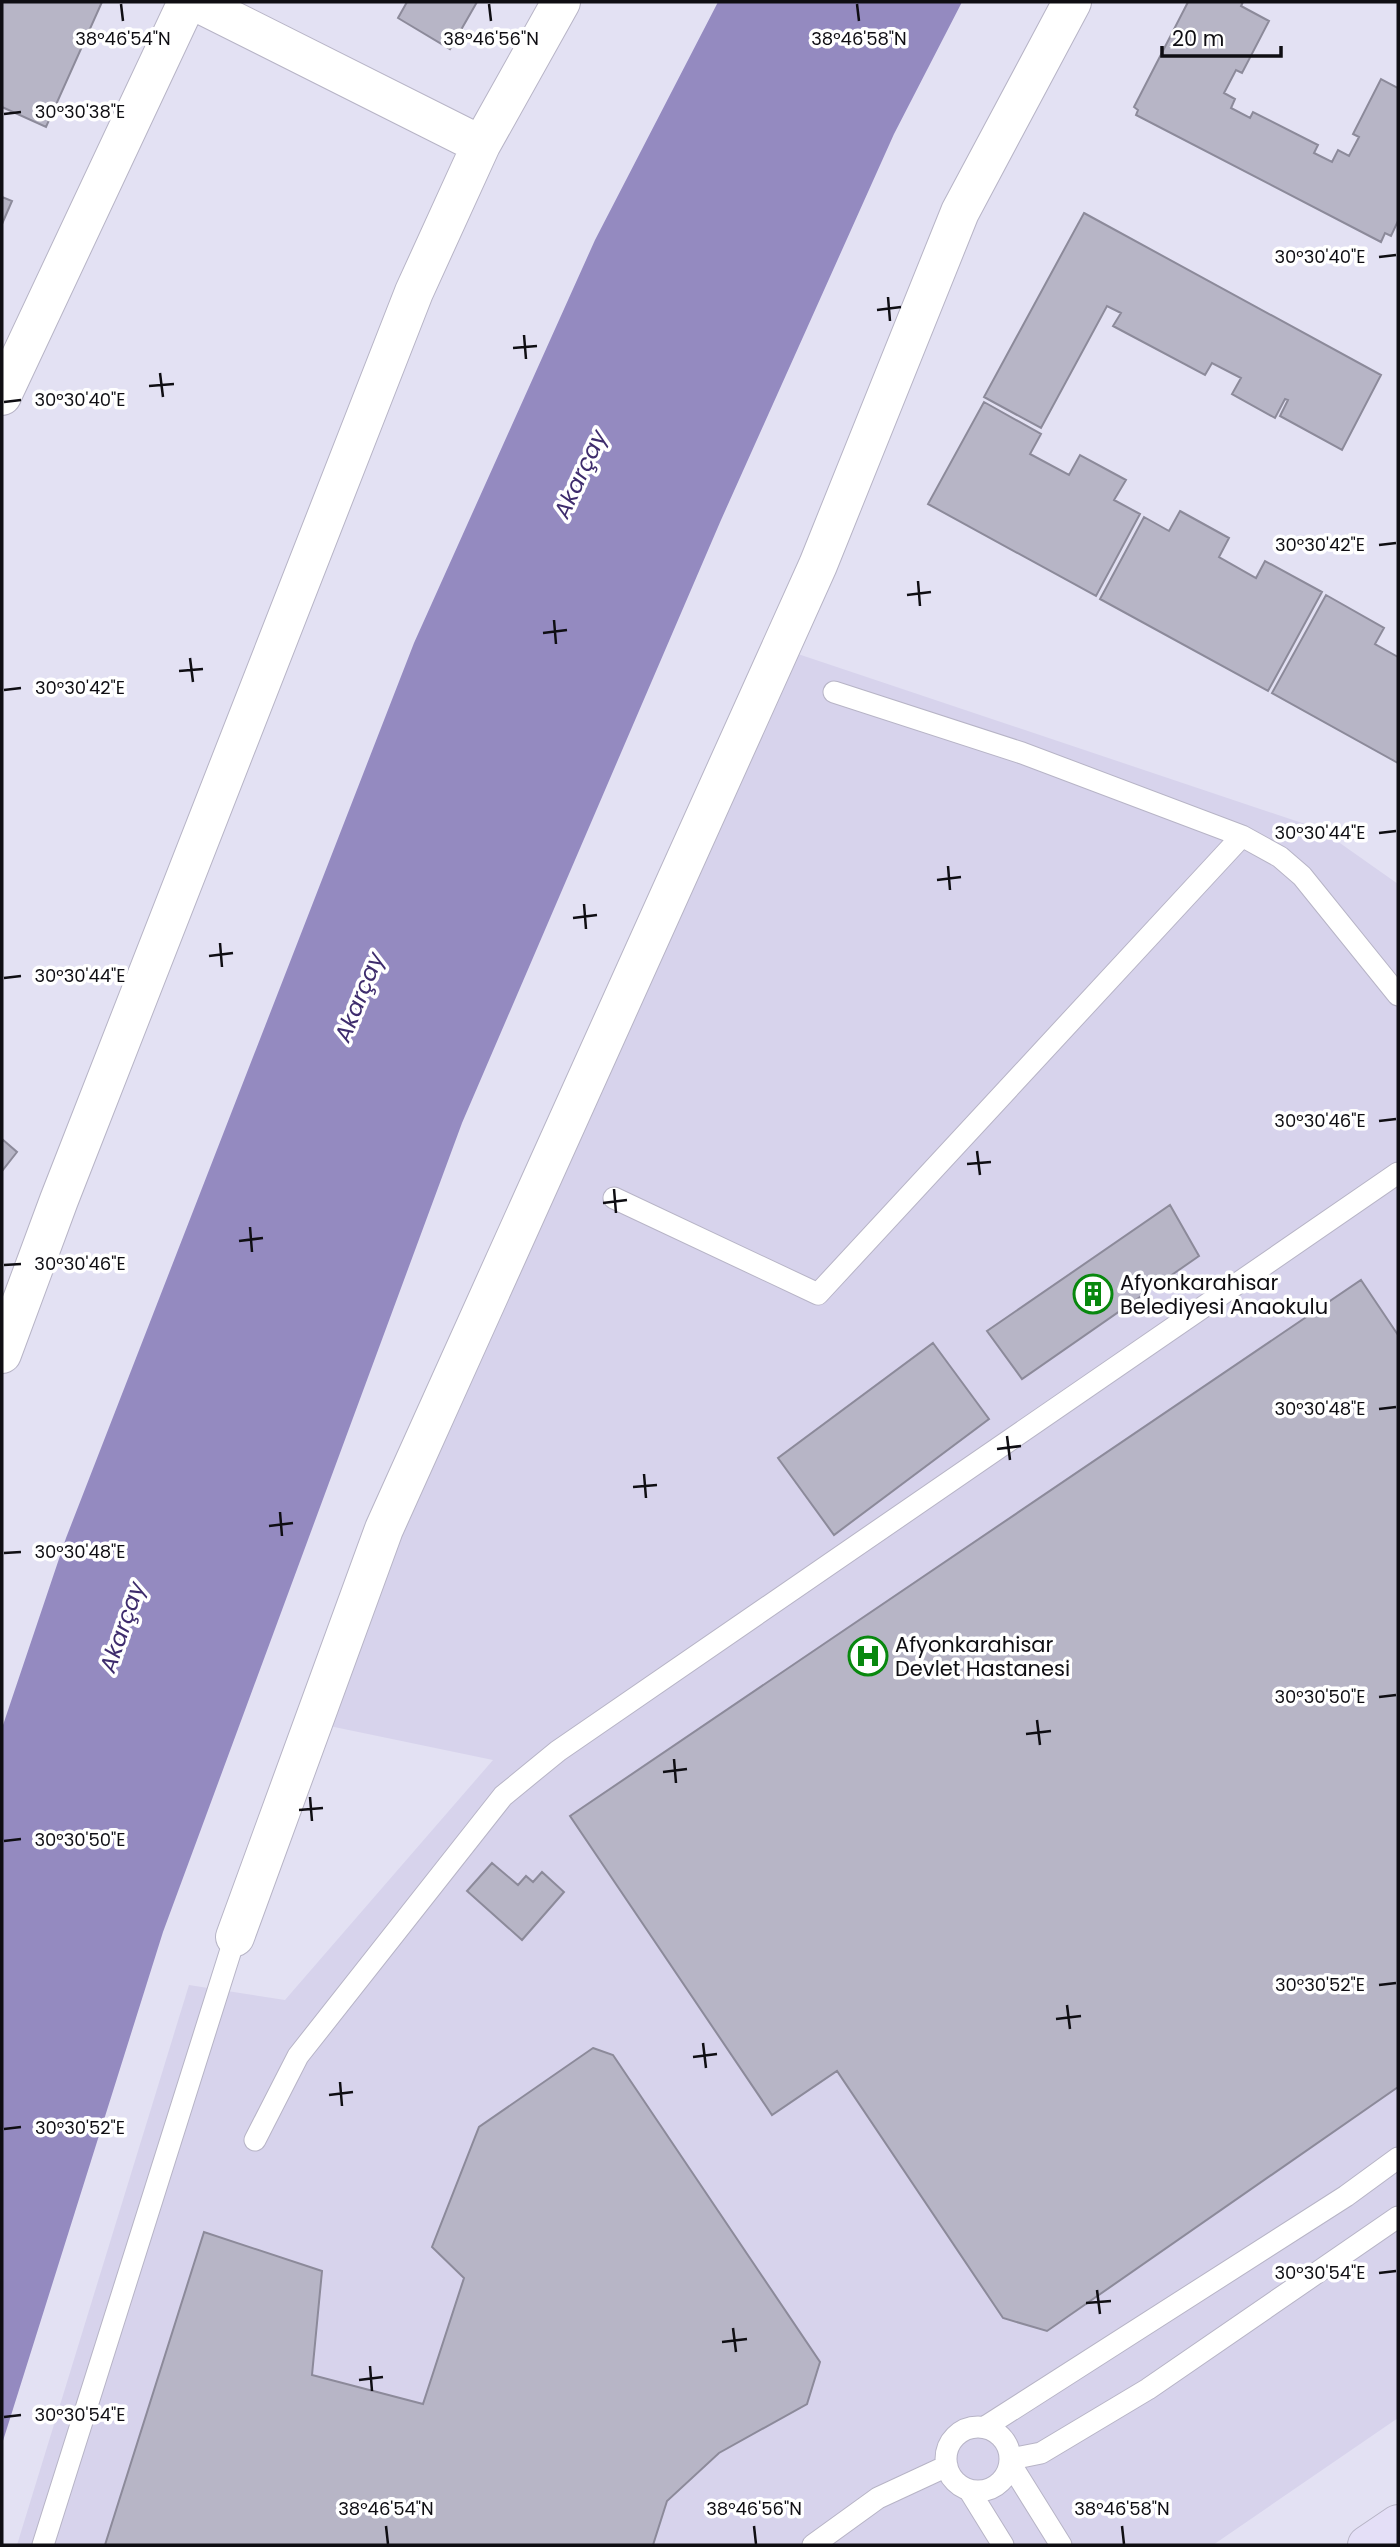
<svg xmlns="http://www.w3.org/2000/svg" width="1400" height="2547" font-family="Poppins,sans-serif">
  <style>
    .built { fill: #d7d3ec }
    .water { fill: #948ac0 }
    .building { fill: #b7b5c6; stroke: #8c8a9a; stroke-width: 2 }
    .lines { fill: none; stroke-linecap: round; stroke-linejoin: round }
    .service-casing { stroke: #b7b4c6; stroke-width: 23 }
    .minor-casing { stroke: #b7b4c6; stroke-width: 40 }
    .secondary-casing { stroke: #b7b4c6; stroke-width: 40 }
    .service { stroke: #fff; stroke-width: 21 }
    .minor { stroke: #fff; stroke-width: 38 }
    .secondary { stroke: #e4dff7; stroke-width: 38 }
    .ticks { fill: none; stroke: #0f0e13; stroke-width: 2.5 }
    .labels { text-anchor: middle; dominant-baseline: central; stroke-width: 7; stroke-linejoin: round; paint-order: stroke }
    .poi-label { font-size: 21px; fill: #0f0e13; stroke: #fff; text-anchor: start }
    .water-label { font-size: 23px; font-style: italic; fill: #3e2c6d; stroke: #fff }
    .ticks-label { font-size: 18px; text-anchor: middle; fill: #0f0e13; stroke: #fff; stroke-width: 7; stroke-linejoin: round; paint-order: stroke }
  </style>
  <rect width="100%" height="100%" fill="#e3e1f3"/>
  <path class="built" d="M798,654L1320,829L1398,884V2418L1213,2545H17L189,1985L285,2000L493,1760L315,1723Z"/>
  <path class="water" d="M718,2H962L894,134L721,520L462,1123L163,1932L2,2444V1728L66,1538L414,643L595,240Z"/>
  <path class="building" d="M2,2H102L46,127L2,107Z
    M407,2H477L450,49L398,18Z
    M1188,2H1243L1241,6L1269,21L1242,73L1236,70L1224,93L1235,99L1231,108L1250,118L1253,112L1318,145L1314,153L1332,162L1338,150L1349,156L1359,137L1353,134L1381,79L1398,88V221L1391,236L1385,233L1381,242L1136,115L1138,110L1134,107Z
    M2,197L12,201L2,224Z
    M1084,213L1381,375L1342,450L1280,416L1288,400L1285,399L1275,418L1232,394L1241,378L1212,363L1205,375L1113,326L1121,313L1107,306L1041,428L984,397Z
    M984,402L1041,434L1030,454L1069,475L1080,455L1126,480L1114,500L1140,514L1096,596L928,504Z
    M1180,511L1229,538L1219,557L1256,578L1265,561L1322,592L1268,691L1100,599L1144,517L1169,531Z
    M1326,595L1384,628L1375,644L1398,657V763L1272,693Z
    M2,1139L17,1152L2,1171Z
    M1170,1205L1199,1256L1022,1379L987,1331Z
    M1361,1280L1398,1335V2087L1047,2331L1003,2318L837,2071L772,2115L570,1816Z
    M933,1343L989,1419L834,1535L778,1458Z
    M492,1863L518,1885L526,1876L533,1882L542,1872L564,1892L522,1940L467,1891Z
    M593,2048L613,2055L820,2362L807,2404L719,2453L667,2501L653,2545H105L204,2232L322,2271L312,2375L423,2404L464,2278L432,2247L479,2127Z"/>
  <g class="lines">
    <defs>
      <path id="service" d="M834,692L1022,753L1242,836L1280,857L1302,876L1398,995
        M614,1198L818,1294L1242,836
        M255,2140L298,2056L503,1796L558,1751L1398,1173
        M985,2427L1346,2196L1398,2158
        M946 2459a32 32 0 1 1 64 0a32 32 0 1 1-64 0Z
        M1011,2459L1041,2453L1148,2389L1398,2217
        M1010,2463L1061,2545
        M969,2490L1003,2545
        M43,2545L235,1937
        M813,2545L878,2498L947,2466"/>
      <path id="minor" d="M196,2L481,145
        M2,396L187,2
        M2,1354L59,1200L414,292L481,145L561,2
        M235,1937L384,1529L818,565L960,212L1072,2"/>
      <path id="secondary" d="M1367,2545L1398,2524"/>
    </defs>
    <use href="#service" class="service-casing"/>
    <use href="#minor" class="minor-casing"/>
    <use href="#secondary" class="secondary-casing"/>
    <use href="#service" class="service"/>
    <use href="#minor" class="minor"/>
    <use href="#secondary" class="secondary"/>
  </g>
  <path class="ticks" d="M121,4L123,21M489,4L491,21M857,4L859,21M4,114L21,112M1379,257L1396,255M888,297L890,321M877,310L901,307M524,335L526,359M513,348L537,346M160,373L163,397M149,386L174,384M4,402L21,400M1379,545L1396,543M918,581L920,606M907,595L931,592M554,620L556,644M543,633L567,630M190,658L193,682M179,671L203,669M4,690L21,688M1379,833L1396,831M948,866L950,890M937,880L961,877M584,904L586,929M573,918L597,915M220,943L222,967M209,956L233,953M4,978L21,976M1379,1121L1396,1119M977,1151L980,1175M967,1164L991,1162M614,1189L616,1213M603,1203L627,1200M250,1227L252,1252M239,1241L263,1238M4,1265L21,1264M1379,1409L1396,1407M1007,1436L1010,1460M997,1449L1021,1446M644,1474L646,1498M633,1487L657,1485M280,1512L282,1536M269,1526L293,1523M4,1553L21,1552M1379,1697L1396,1695M1037,1720L1040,1745M1026,1734L1051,1731M674,1759L676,1783M663,1772L687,1769M310,1797L312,1821M299,1810L323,1808M4,1841L21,1839M1379,1985L1396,1983M1067,2005L1070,2029M1056,2019L1081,2016M703,2043L706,2068M693,2057L717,2054M340,2082L342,2106M329,2095L353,2092M4,2129L21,2127M1379,2273L1396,2271M1097,2290L1100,2314M1086,2303L1111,2301M733,2328L736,2352M722,2342L747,2339M370,2366L372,2391M359,2380L383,2377M4,2417L21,2415M386,2526L388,2544M754,2526L756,2544M1122,2526L1124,2544"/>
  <defs>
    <symbol id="building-ring" viewBox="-11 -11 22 22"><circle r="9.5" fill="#fff" stroke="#08880e" stroke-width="1.5"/><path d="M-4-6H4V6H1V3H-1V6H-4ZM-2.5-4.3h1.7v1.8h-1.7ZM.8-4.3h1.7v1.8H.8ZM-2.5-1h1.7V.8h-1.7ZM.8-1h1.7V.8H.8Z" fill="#08880e"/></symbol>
    <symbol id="hospital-ring" viewBox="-11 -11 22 22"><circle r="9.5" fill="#fff" stroke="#08880e" stroke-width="1.5"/><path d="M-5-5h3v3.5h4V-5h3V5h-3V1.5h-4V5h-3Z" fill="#08880e"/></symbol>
  </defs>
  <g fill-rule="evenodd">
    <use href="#building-ring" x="1071" y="1272" width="44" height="44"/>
    <use href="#hospital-ring" x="846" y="1634" width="44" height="44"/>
  </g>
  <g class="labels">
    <g class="poi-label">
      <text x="1120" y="1282">Afyonkarahisar<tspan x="1120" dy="24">Belediyesi Anaokulu</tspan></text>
      <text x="895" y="1644">Afyonkarahisar<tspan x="895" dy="24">Devlet Hastanesi</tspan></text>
    </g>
    <g class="water-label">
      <text transform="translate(580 474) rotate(-65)">Akarçay</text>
      <text transform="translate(359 997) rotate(-68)">Akarçay</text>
      <text transform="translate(122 1627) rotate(-71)">Akarçay</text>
    </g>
  </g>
  <g class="ticks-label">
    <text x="123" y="45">38°46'54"N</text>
    <text x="491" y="45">38°46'56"N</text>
    <text x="859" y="45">38°46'58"N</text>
    <text x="80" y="118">30°30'38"E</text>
    <text x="1320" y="263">30°30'40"E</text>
    <text x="80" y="406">30°30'40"E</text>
    <text x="1320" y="551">30°30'42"E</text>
    <text x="80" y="694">30°30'42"E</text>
    <text x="1320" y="839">30°30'44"E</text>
    <text x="80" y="982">30°30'44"E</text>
    <text x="1320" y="1127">30°30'46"E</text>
    <text x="80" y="1270">30°30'46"E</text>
    <text x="1320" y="1415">30°30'48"E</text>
    <text x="80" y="1558">30°30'48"E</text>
    <text x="1320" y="1703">30°30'50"E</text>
    <text x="80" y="1846">30°30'50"E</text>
    <text x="1320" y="1991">30°30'52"E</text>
    <text x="80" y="2134">30°30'52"E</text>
    <text x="1320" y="2279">30°30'54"E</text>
    <text x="80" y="2421">30°30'54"E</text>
    <text x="386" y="2515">38°46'54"N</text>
    <text x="754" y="2515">38°46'56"N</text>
    <text x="1122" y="2515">38°46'58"N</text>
  </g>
  <rect width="1400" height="2547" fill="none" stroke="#0f0e13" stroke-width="7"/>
  <path d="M1162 46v10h119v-10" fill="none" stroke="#0f0e13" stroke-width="3.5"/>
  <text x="1172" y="46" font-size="21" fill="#0f0e13" stroke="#ffffff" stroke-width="5" paint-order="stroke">20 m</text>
</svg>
